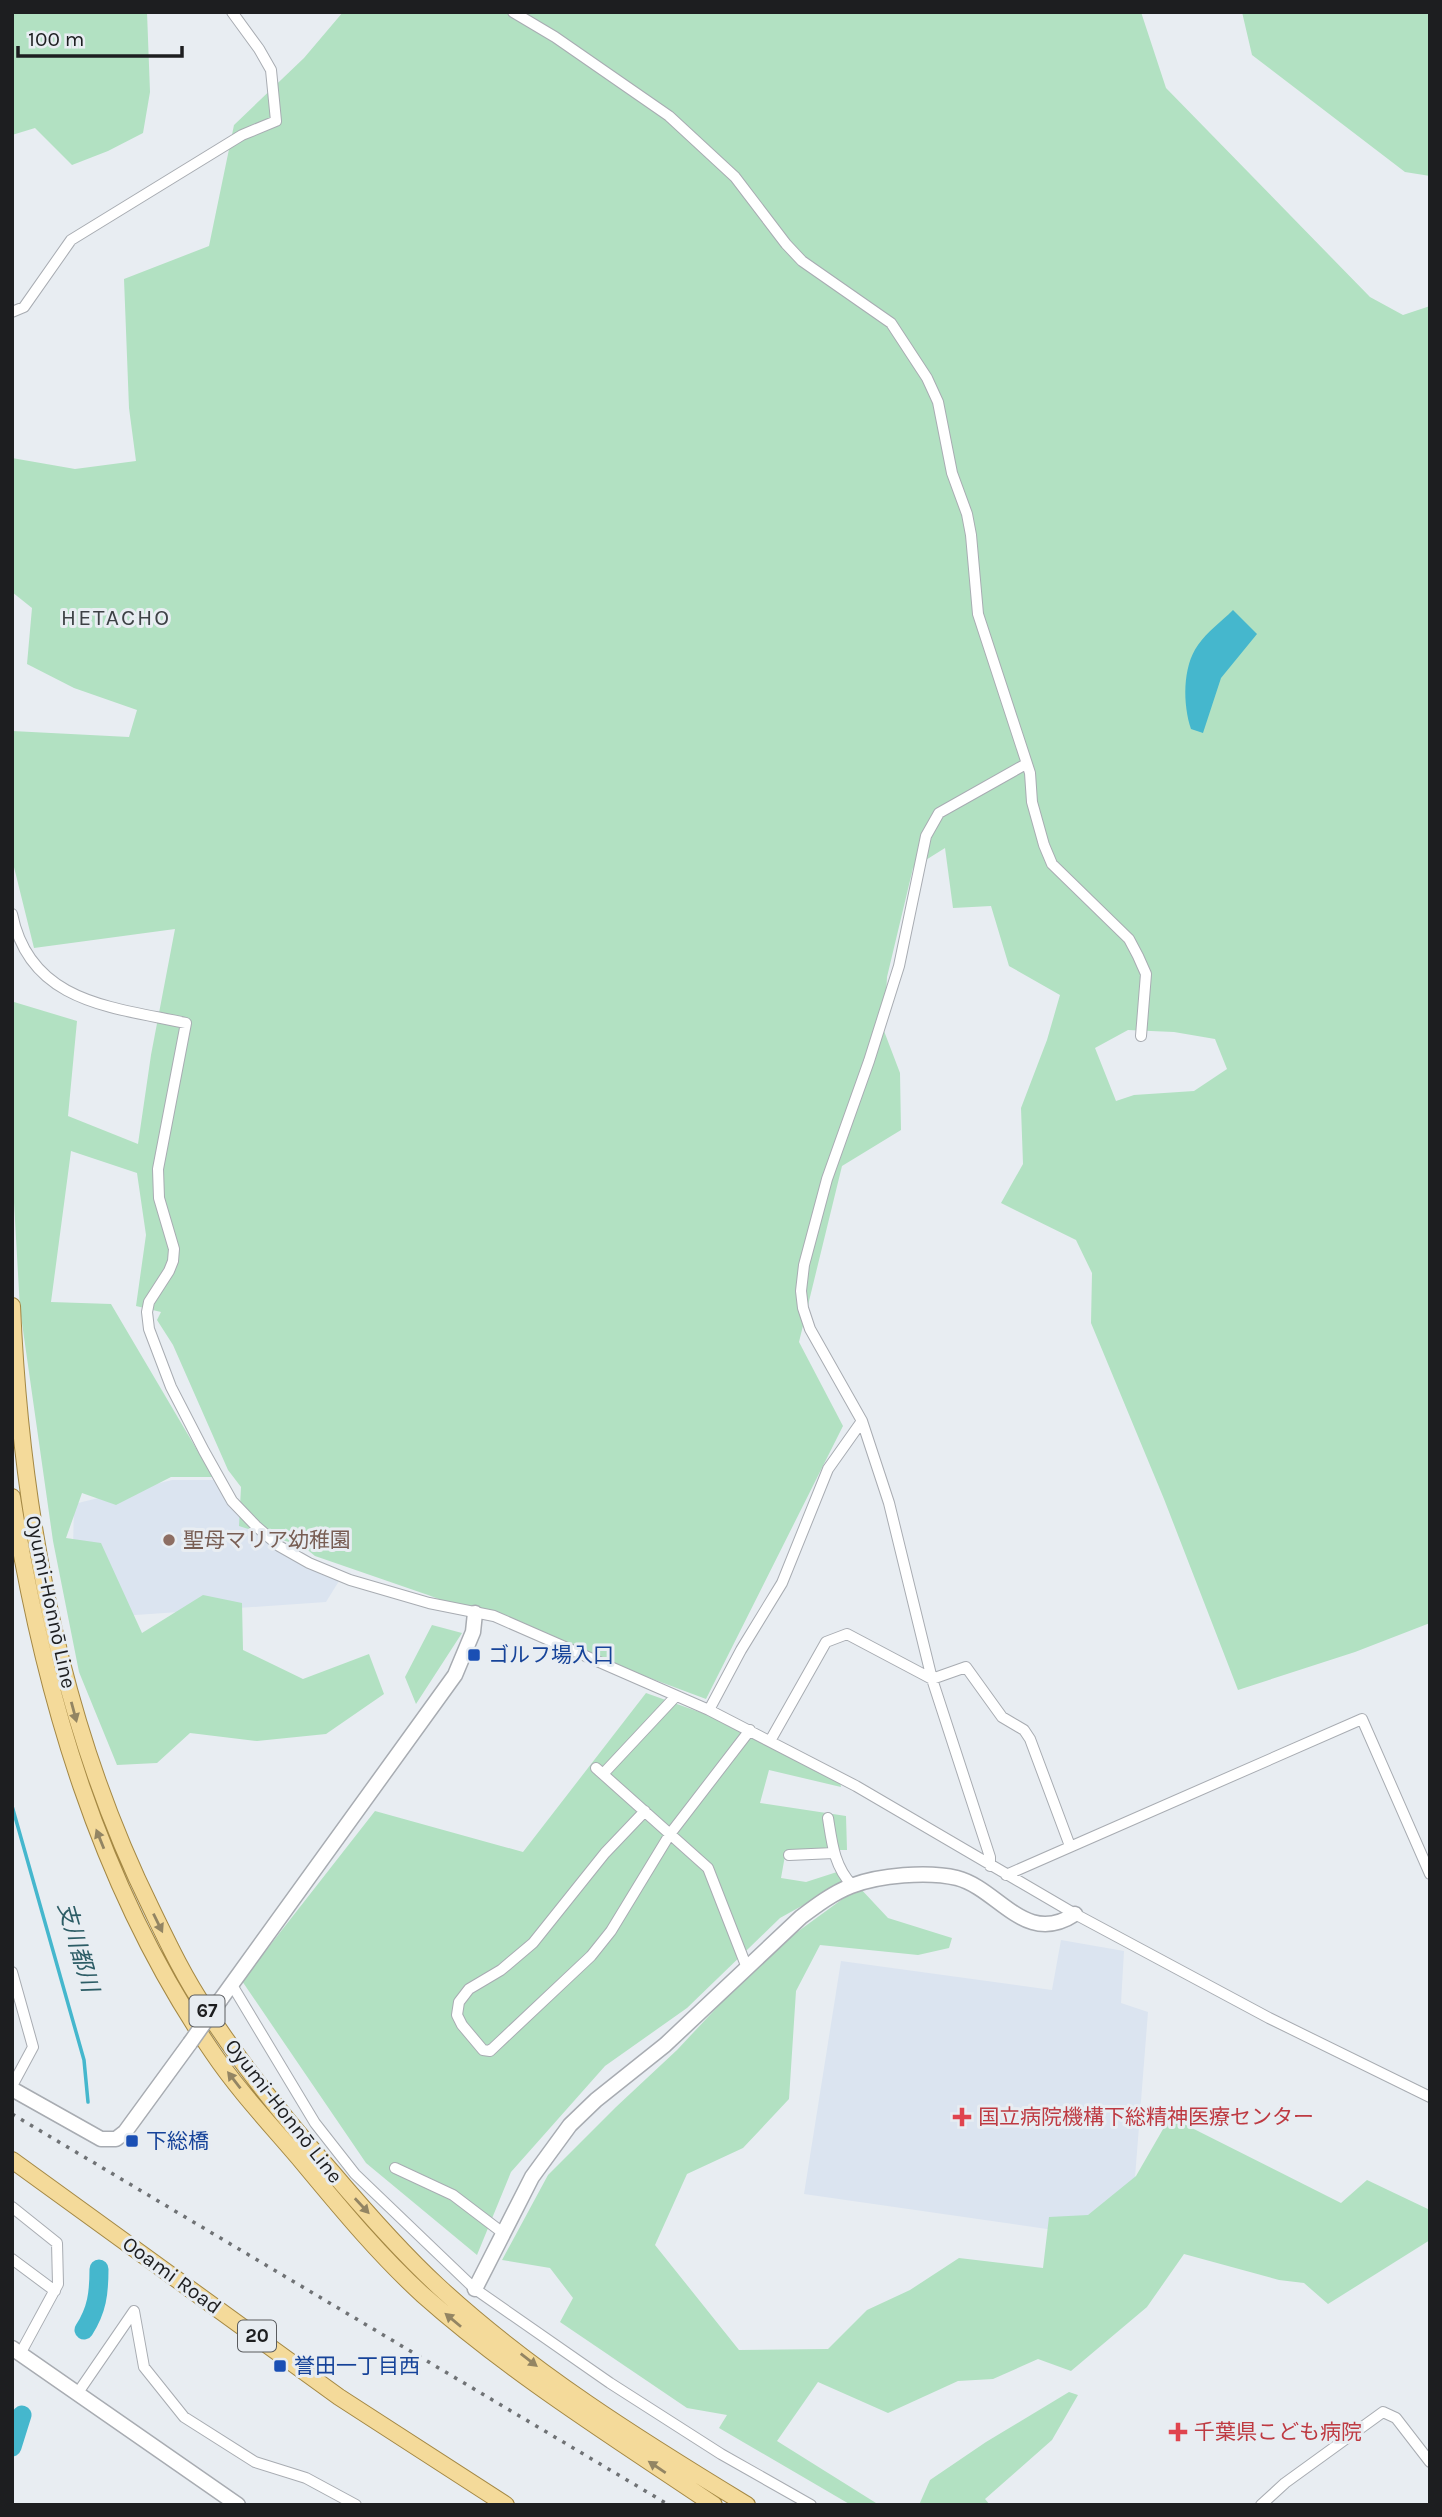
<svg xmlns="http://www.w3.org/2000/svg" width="1442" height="2517" font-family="Karla,'Noto Sans JP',sans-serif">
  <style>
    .built { fill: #dbe4f0 }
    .green { fill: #b2e1c2; fill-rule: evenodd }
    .water { fill: #45b7cd }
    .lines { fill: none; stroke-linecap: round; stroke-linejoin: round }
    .stream { stroke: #45b7cd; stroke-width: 3.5 }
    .river { stroke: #45b7cd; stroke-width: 19 }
    .street-casing { stroke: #a8acb2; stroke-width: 12 }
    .secondary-casing { stroke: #a8acb2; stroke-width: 17 }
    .primary-casing { stroke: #a48844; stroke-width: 18 }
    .street { stroke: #fff; stroke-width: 10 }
    .secondary { stroke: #fff; stroke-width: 14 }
    .primary { stroke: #f4da9a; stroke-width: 16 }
    .rail { stroke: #6f7275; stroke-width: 3.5; stroke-dasharray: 3.5 7; stroke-linecap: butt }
    .secondary-bridge-casing { stroke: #a8acb2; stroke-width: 17; stroke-linecap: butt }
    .secondary-bridge { stroke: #fff; stroke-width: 14 }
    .oneway { fill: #938563 }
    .education-dot { fill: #8d6e63; stroke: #e8edf2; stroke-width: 2.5 }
    .transit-dot { fill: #1a4fb4; stroke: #e8edf2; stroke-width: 2.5 }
    .health-dot { fill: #e0444e; stroke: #e8edf2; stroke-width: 2.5 }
    .labels { text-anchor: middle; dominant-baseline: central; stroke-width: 6; stroke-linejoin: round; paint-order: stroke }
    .shield { fill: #e8edf2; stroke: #5a5c5f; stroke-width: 2 }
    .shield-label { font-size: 19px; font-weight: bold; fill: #1d1e20 }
    .education-label { font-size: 21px; fill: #785e54; stroke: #e8edf2; text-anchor: start }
    .street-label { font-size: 21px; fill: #1d1e20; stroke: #e8edf2 }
    .transit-label { font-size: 21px; fill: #164399; stroke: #e8edf2; text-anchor: start }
    .health-label { font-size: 21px; fill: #be3a42; stroke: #e8edf2; text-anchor: start }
    .neighbourhood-label { font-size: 23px; letter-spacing: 2px; fill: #3d4145; stroke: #e8edf2 }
    .water-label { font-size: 23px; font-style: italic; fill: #2c5c65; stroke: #e8edf2 }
  </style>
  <rect width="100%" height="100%" fill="#e8edf2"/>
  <path class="built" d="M172,1480H214L233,1508L253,1531L277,1550L339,1581L326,1602L106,1617L73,1550L74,1504Z
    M1061,1940L1124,1951L1121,2003L1148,2012L1130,2241L804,2194L841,1961L1052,1990Z"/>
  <path class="green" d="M13,12H147L150,92L143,133L108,151L72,165L35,128L12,135Z
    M343,12H1141L1166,88L1370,297L1403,315L1430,306V1623L1355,1652L1238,1690L1164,1499L1091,1323L1092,1273L1076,1240L1001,1203L1023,1164L1021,1108L1047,1040L1060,995L1009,966L991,906L953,908L945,848L913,868L887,977L884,1031L900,1073L901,1130L842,1166L799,1342L843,1426L706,1699L428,1595L315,1556L304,1547L239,1526L241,1487L228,1470L173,1345L157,1320L161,1312L136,1306L146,1235L137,1173L71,1151L51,1302L111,1304L213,1477H171L116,1505L82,1493L66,1538L101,1543L142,1633L203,1595L242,1603L243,1650L303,1679L369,1654L384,1694L326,1734L257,1741L190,1733L157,1763L117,1765L79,1672L53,1541L20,1309L12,1167V1020L14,1002L77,1021L68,1116L138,1144L151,1055L175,929L34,948L12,859V731L129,737L137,710L74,688L27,664L32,608L12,592V458L75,469L136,461L129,408L124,279L209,246L234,125L304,58ZM1128,1030L1174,1032L1215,1039L1227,1069L1194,1091L1134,1095L1116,1101L1095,1048Z
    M1242,12H1430V176L1405,172L1252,55Z
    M432,1625L462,1633L416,1704L405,1677Z
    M646,1693L764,1735L839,1775L841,1787L769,1770L760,1803L846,1816L847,1850H786L781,1878L806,1882L837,1872L843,1883L780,1918L687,2008L605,2066L511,2172L477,2255L366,2163L242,1981L375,1811L523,1852Z
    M859,1887L888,1918L952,1938L949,1948L918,1955L820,1945L796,1991L789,2099L743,2148L687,2174L655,2245L739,2350L828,2349L867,2310L910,2290L959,2258L1043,2268L1049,2217L1088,2215L1136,2176L1170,2117L1341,2203L1367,2180L1430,2210V2240L1328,2304L1304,2283L1279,2280L1184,2254L1147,2307L1071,2371L1038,2359L993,2379L958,2381L888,2413L818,2382L777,2441L876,2503V2505H851L719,2428L727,2415L687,2408L560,2322L573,2298L550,2268L502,2260L548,2175L616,2107L677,2050L767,1954Z
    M1069,2392L1078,2395L1052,2440L985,2499L990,2505H919L930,2480L986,2442Z"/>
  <path class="water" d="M1233,610L1257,634L1221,678L1203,733L1191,729C1183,705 1182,667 1198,645C1207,632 1222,621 1233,610Z"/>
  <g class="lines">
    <path class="stream" d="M12,1806L84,2060L88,2102"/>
    <path class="river" d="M84,2330C97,2310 99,2293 99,2269
      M12,2447L22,2415"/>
    <defs>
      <path id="street" d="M513,12L555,37L669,116L735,177L786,244L802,261L891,323L927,378L938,402L952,473L967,514L971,535L978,614L1030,773L1032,802L1044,845L1052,864L1129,939L1138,956L1146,974L1141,1036
        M12,312L24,307L71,240L242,135L276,121L271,70L259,49L232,12
        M12,914C30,1003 112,1007 186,1023L158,1169L159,1198L174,1249L173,1261L169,1271L149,1302L147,1312L149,1329L171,1387L204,1451L232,1501L256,1526L279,1546L309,1563L350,1580L429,1603L494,1616L709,1710L856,1786L1075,1914L1269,2018L1430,2097
        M709,1710L741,1650L782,1583L828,1469L862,1421
        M770,1741L826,1642L847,1634L932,1679L966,1667L1002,1717L1024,1730L1030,1739L1070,1846
        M596,1768L708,1868L747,1968
        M603,1774L676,1696
        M645,1811L605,1853L533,1943L501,1970L469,1989L459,2002L457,2015L462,2025L483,2050L490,2051L591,1956L611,1931L670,1834L750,1730
        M828,1818C832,1843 834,1866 852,1885
        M789,1855L834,1853
        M990,1866V1857L932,1679L889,1503L862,1421L810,1329L803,1308L801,1291L804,1265L827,1179L869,1061L899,966L926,836L939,813L1026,764
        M1006,1875L1362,1719L1430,1874
        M12,1972L33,2047L12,2086
        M232,1985L315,2123L355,2174L475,2289L610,2383L721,2454L811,2505
        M395,2168L453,2195L503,2233
        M12,2207L57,2243L58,2284L20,2354
        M12,2259L55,2291
        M77,2394L134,2311L144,2367L184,2417L255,2462L306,2478L356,2505
        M1261,2505L1285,2483L1383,2412L1396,2418L1430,2462"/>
      <path id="secondary" d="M221,1999L455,1675L473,1632L475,1613
        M12,2089L101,2139H116L125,2132L190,2043
        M475,2289L532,2177L570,2125L596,2100L665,2045L801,1917C817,1905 833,1893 851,1886C879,1875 928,1871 957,1878C999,1889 1025,1947 1075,1914
        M12,2348L238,2505"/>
      <path id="primary" d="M12,1306C21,1514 59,1722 152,1910C168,1943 184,1977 205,2008C242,2066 286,2120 332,2172C366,2212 400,2251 438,2286C531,2372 640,2440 747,2505
        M12,1497C43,1693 99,1887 213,2053C238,2090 269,2123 298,2157C338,2205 377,2253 423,2295C512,2374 615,2438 714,2505
        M12,2160L339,2397L506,2505"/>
    </defs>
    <use href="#street" class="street-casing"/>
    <use href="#secondary" class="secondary-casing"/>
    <use href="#primary" class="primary-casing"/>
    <use href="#street" class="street"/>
    <use href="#secondary" class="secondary"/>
    <use href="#primary" class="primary"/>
    <path class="rail" d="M12,2114L669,2505"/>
    <defs>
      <path id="secondary-bridge" d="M190,2043L221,1999"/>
    </defs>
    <use href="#secondary-bridge" class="secondary-bridge-casing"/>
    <use href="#secondary-bridge" class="secondary-bridge"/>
  </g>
  <defs><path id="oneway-solid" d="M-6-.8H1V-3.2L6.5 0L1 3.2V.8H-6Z" transform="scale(1.75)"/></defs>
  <g class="oneway">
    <use href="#oneway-solid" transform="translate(74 1712) rotate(75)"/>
    <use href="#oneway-solid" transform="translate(100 1839) rotate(-112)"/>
    <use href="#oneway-solid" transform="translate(158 1923) rotate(64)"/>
    <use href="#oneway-solid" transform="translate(234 2080) rotate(-128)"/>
    <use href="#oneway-solid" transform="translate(362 2206) rotate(47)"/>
    <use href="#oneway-solid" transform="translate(453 2320) rotate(-140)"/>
    <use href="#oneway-solid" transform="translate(529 2360) rotate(38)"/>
    <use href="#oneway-solid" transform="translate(657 2467) rotate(-146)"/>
  </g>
  <circle class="education-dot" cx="169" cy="1540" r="7"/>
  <g class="transit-dot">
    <rect x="467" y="1648" width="14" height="14" rx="3.5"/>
    <rect x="125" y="2134" width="14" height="14" rx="3.5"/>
    <rect x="273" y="2359" width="14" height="14" rx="3.5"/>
  </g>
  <g class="health-dot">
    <path d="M958.5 2106.5h7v7h7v7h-7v7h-7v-7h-7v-7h7z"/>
    <path d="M1174.5 2421.5h7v7h7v7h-7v7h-7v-7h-7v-7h7z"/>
  </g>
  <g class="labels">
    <g class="shield">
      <rect x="189.5" y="1995.5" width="35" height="31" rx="5"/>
      <rect x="238" y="2320.5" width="38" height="31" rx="5"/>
    </g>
    <g class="shield-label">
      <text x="207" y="2011">67</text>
      <text x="257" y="2336">20</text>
    </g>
    <g class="education-label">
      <text x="183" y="1540">聖母マリア幼稚園</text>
    </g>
    <g class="street-label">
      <text transform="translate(51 1602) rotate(78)">Oyumi-Honnō Line</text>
      <text transform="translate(284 2111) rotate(52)">Oyumi-Honnō Line</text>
      <text transform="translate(172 2275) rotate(36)">Ooami Road</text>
    </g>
    <g class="transit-label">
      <text x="488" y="1655">ゴルフ場入口</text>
      <text x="146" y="2141">下総橋</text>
      <text x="294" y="2366">誉田一丁目西</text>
    </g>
    <g class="health-label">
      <text x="978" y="2117">国立病院機構下総精神医療センター</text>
      <text x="1194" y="2432">千葉県こども病院</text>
    </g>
    <g class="neighbourhood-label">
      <text x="116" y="617">HETACHO</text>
    </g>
    <g class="water-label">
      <text transform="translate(78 1947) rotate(74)">支川都川</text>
    </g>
  </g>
  <rect width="1442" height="2517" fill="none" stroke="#1d1e20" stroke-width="28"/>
  <path d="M18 46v10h164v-10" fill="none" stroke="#1d1e20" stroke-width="3.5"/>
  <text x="28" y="46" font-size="21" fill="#1d1e20" stroke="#e8edf2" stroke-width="5" paint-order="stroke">100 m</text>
</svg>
